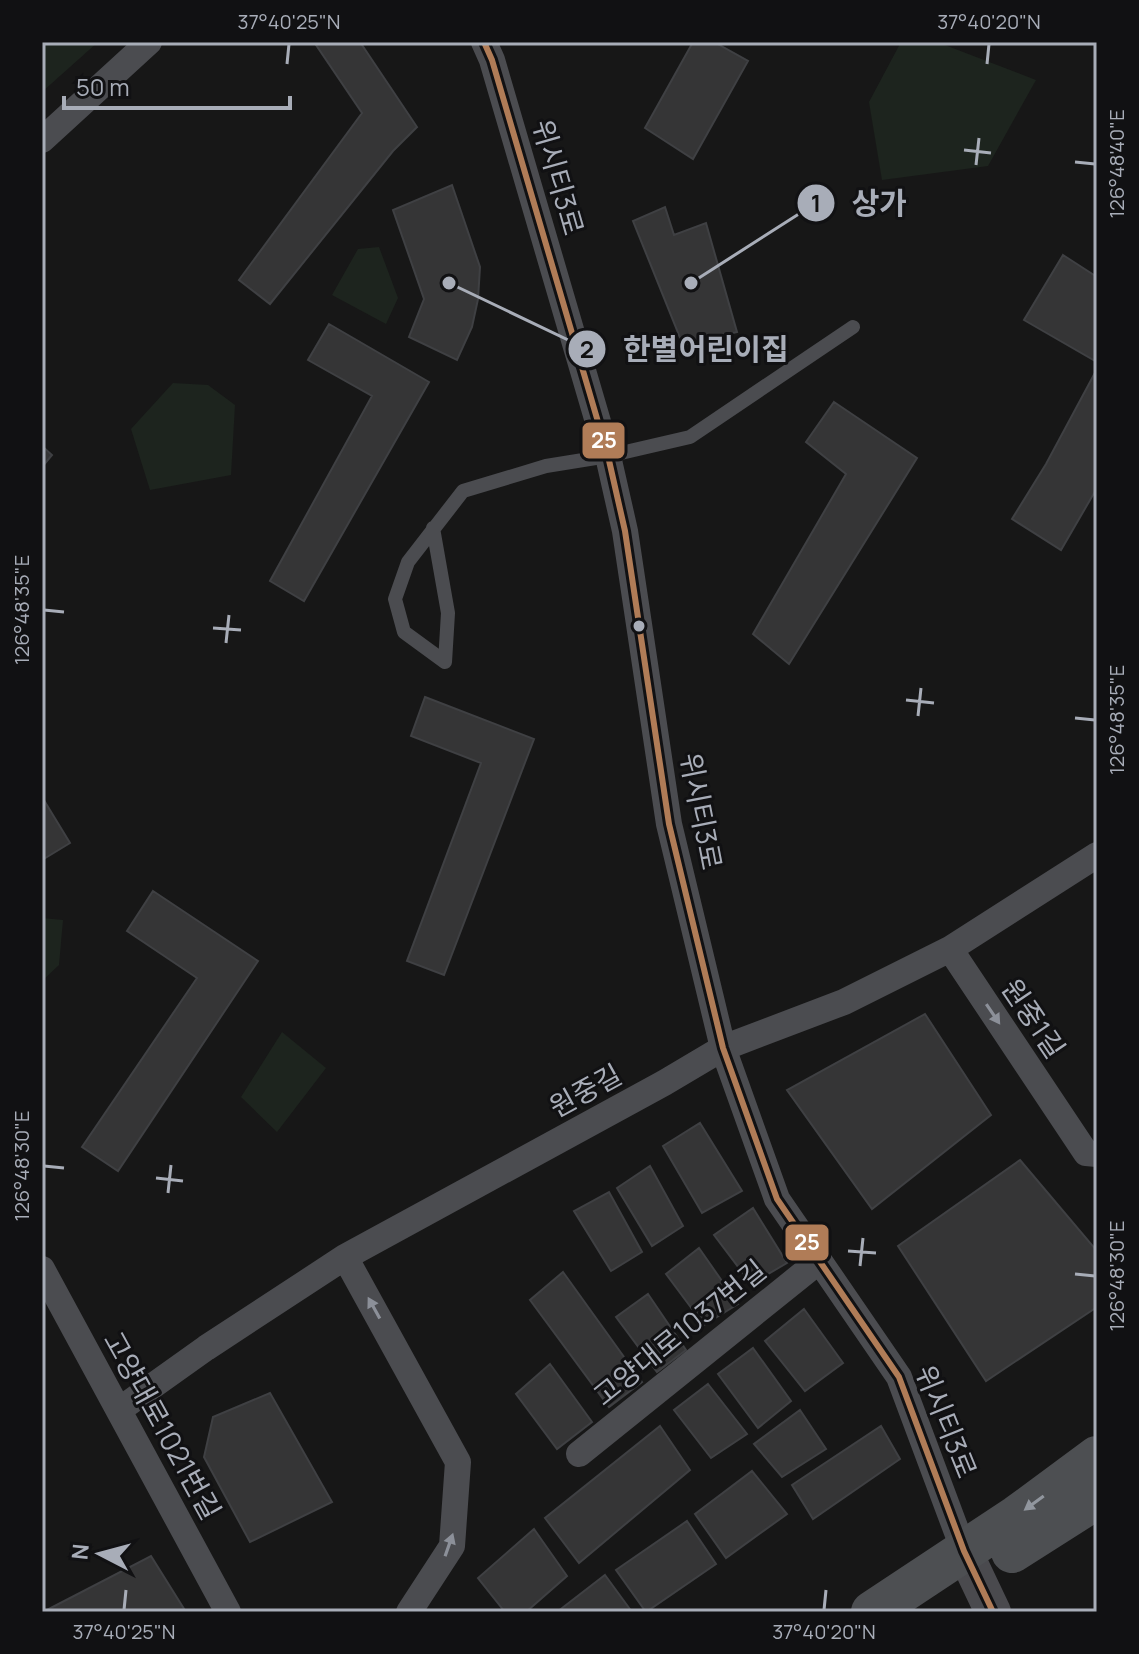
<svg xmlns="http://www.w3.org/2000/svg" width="1139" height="1654" font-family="Manrope,'Noto Sans KR',sans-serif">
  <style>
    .park { fill: #1d241e }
    .building { fill: #353536; stroke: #3f4043; stroke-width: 2 }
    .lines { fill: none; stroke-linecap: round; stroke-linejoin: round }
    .lane { stroke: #4b4c50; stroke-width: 14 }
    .street { stroke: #4b4c50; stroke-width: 26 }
    .secondary { stroke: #4a4a4e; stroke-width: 36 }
    .primary { stroke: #4d4f52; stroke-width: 42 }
    .bus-1-casing { stroke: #111113; stroke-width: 12 }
    .bus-1 { stroke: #b07c57; stroke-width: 6 }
    .oneway { fill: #8c9099 }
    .oneway2 { fill: #91969e }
    .ticks { fill: none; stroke: #a8adb8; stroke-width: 3 }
    .bus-dot { fill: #a8adb8; stroke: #111113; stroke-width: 3 }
    .labels { text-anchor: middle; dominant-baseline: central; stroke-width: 6; stroke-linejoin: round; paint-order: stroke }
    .street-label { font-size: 28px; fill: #a8adb8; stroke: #111113 }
    .leader { fill: none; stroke: #a8adb8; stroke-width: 3 }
    .callout-dot { fill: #a8adb8; stroke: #111113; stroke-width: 3 }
    .mark-label { font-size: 24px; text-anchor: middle; font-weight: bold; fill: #111 }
    .callout-label { font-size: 30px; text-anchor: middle; font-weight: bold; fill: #a8adb8; stroke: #111113; stroke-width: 6; stroke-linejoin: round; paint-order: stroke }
    .line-badge { stroke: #111113; stroke-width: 3 }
    .badge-label { font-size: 22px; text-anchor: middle; font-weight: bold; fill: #fff }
    .neatline { fill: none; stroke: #a8adb8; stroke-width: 3 }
    .ticks-label { font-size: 20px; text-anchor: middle; fill: #a8adb8 }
  </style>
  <rect width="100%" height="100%" fill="#171717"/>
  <path class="park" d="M42,42H98L42,92Z
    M901,42H937L1036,80L988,166L882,180L869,102Z
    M379,247L398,298L386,324L332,295L358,249Z
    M173,383L208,385L235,405L231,475L150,490L131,429Z
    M42,918L63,920L59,965L42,981Z
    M282,1032L326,1068L277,1132L241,1097Z"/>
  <path class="building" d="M314,42H360L417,127L393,151L270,304L239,280L362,113Z
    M693,42H714L748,61L693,159L645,128Z
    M452,185L480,267L478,299L472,327L457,360L409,337L424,299L393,210Z
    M665,207L674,235L706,223L737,332L683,345L633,221Z
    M1063,255L1097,277V362L1024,320Z
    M329,324L429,382L304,601L270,581L372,396L308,360Z
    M1097,369V488L1061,550L1012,519L1046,464Z
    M834,402L917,458L789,664L753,634L846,474L806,442Z
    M42,446L52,455L42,467Z
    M425,697L534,739L444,975L407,961L481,763L411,736Z
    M42,797L70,843L42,860Z
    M153,891L258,961L118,1171L82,1147L197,978L127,931Z
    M925,1014L991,1115L872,1209L787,1090Z
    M700,1123L742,1191L702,1213L663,1146Z
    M1020,1160L1097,1251V1307L986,1381L898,1246Z
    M650,1166L683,1226L652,1246L617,1188Z
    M609,1192L642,1252L611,1271L574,1211Z
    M753,1208L787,1263L751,1284L714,1235Z
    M699,1248L738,1304L704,1325L666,1274Z
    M563,1272L642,1382L609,1407L530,1300Z
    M648,1294L686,1350L657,1372L616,1317Z
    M804,1309L843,1363L805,1391L765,1341Z
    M753,1348L791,1401L758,1428L718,1374Z
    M550,1364L592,1422L557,1449L516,1394Z
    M708,1384L747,1434L711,1458L674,1410Z
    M270,1393L332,1502L250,1542L204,1457L213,1417Z
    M800,1410L826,1449L782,1477L754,1444Z
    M660,1426L690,1470L579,1563L545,1518Z
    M881,1426L900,1459L813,1519L792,1485Z
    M752,1471L787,1514L726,1558L695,1514Z
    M687,1521L716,1564L646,1612L616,1570Z
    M534,1529L567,1576L526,1612H505L478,1578Z
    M151,1556L186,1612H43Z
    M605,1575L632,1612H557Z"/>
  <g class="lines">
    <path class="lane" d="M433,528L448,613L445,662L404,632L395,599L408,562L463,491L546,466L608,456L690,437L853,327"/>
    <path class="street" d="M484,42L492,60L608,456L625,531L669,824L723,1048L777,1199L899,1377L964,1551
      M42,140L149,42
      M950,949L1086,1153L1097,1154
      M345,1257L458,1462L452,1546L409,1612
      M42,1269L228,1612
      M119,1410L206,1348L345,1257L664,1083L723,1048L844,1002L950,949L1097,855
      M579,1454L819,1261"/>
    <path class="secondary" d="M964,1551L993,1612"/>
    <path class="primary" d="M1012,1552L1097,1498
      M872,1612L1017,1516L1097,1457"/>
    <defs>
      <path id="bus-1" d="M484,42L492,60L608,456L625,531L669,824L723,1048L777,1199L899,1377L964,1551L993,1612"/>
    </defs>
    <use href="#bus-1" class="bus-1-casing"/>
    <use href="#bus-1" class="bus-1"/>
  </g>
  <defs><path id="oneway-solid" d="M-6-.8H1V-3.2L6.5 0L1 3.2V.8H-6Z" transform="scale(2)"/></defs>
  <g class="oneway">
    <use href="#oneway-solid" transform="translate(993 1014) rotate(56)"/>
    <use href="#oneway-solid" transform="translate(374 1308) rotate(-119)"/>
    <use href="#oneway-solid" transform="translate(449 1545) rotate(-71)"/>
  </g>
  <use class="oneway2" href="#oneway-solid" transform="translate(1034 1503) rotate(144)"/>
  <path class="ticks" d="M287,64L289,44M987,64L989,44M964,150L991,153M1075,162L1095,164M976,165L979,138M44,610L64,612M213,628L241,630M226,643L229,615M906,700L934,703M918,716L921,688M1075,718L1095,720M44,1166L64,1168M156,1178L183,1181M168,1193L171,1165M848,1251L876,1253M860,1266L863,1238M1075,1274L1095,1276M124,1610L126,1590M824,1610L826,1590"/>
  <circle class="bus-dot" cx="639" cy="626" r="7"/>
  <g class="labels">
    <g class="street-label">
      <text transform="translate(559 177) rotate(74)">위시티3로</text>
      <text transform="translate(702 811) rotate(79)">위시티3로</text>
      <text transform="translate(1034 1018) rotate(56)">원중1길</text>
      <text transform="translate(585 1090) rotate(-29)">원중길</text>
      <text transform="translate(679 1332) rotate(-39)">고양대로1037번길</text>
      <text transform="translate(947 1421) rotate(68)">위시티3로</text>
      <text transform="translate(163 1425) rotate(61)">고양대로1021번길</text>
    </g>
  </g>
  <path class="leader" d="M691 283L816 203M449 283L587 349"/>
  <g class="callout-dot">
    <circle cx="691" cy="283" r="8"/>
    <circle cx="449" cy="283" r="8"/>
    <circle cx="816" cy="203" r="20"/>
    <circle cx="587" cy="349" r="20"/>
  </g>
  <g class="mark-label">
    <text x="816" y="212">1</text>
    <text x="587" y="358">2</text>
  </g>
  <g class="callout-label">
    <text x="879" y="214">상가</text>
    <text x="706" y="360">한별어린이집</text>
  </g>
  <g class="line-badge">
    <rect x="581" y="421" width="45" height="39" rx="8" fill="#b07c57"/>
    <rect x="784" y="1223" width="46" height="39" rx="8" fill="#b07c57"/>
  </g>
  <g class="badge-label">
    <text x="604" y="448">25</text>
    <text x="807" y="1250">25</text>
  </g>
  <rect width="1139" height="1654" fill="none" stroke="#111113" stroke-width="88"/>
  <g transform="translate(100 1554) rotate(276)" stroke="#111113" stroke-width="6" paint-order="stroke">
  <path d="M0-6L14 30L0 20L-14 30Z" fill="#a8adb8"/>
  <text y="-12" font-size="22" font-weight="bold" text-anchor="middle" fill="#a8adb8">N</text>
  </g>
  <path d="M64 96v12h226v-12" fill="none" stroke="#a8adb8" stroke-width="4"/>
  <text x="76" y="96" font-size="24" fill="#a8adb8" stroke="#111113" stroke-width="6" paint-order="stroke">50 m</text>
  <rect x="44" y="44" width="1051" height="1566" class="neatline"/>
  <g class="ticks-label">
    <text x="289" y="29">37°40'25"N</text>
    <text x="989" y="29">37°40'20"N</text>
    <text transform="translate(1117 164) rotate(-90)" y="7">126°48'40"E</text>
    <text transform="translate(22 610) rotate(-90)" y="7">126°48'35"E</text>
    <text transform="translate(1117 720) rotate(-90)" y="7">126°48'35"E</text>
    <text transform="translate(22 1166) rotate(-90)" y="7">126°48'30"E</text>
    <text transform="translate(1117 1276) rotate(-90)" y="7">126°48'30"E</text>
    <text x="124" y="1639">37°40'25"N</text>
    <text x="824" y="1639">37°40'20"N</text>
  </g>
</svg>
